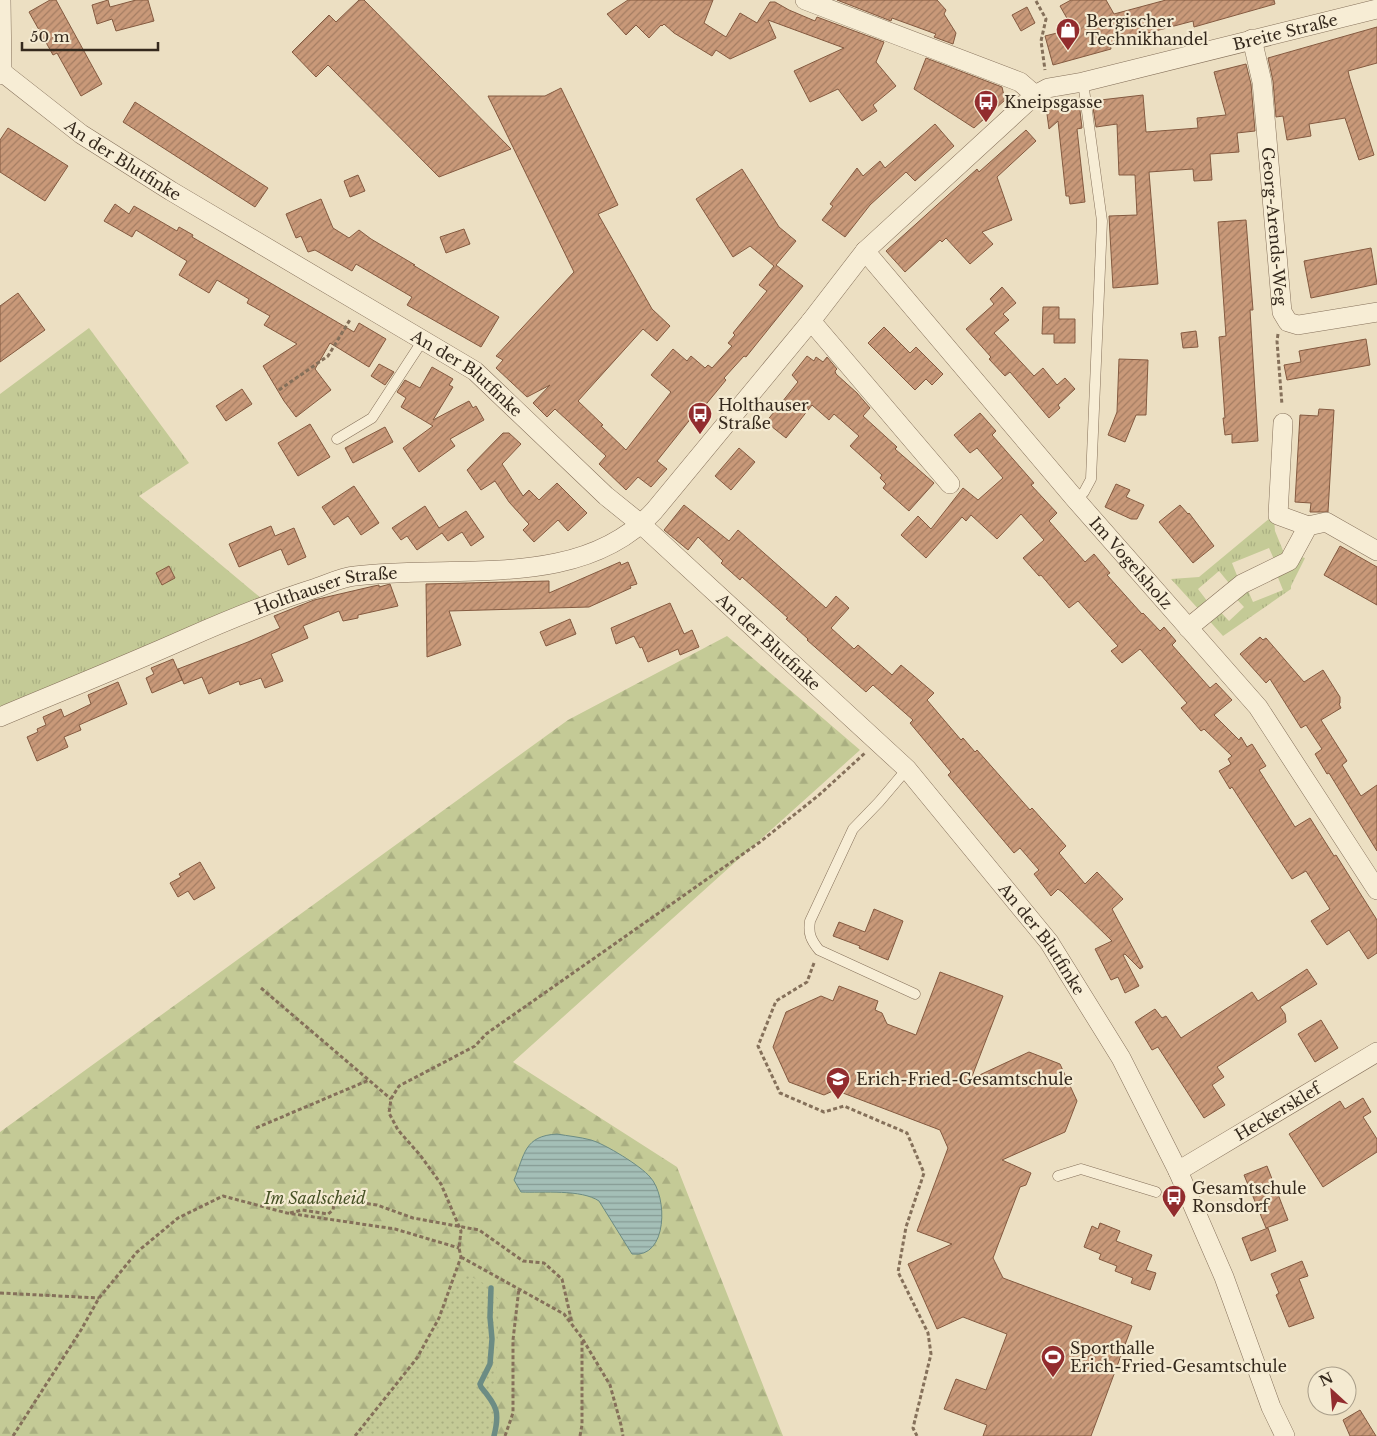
<svg xmlns="http://www.w3.org/2000/svg" width="1377" height="1436" font-family="'Libre Baskerville',serif">
  <style>
    .grass { fill: url(#grass-tufts) }
    .forest { fill: url(#forest-firs) }
    .park { fill: url(#park-dots) }
    .water { fill: url(#water-rules); stroke: #6c8c84 }
    .lines { fill: none; stroke-linecap: round; stroke-linejoin: round }
    .stream { stroke: #6c8c84; stroke-width: 5.5 }
    .building { fill: url(#building-hatch); stroke: #845a40 }
    .service-casing { stroke: #85705a; stroke-width: 11 }
    .minor-casing { stroke: #85705a; stroke-width: 20 }
    .path { stroke: #85705a; stroke-width: 3; stroke-dasharray: 4 2.5; stroke-linecap: butt }
    .service { stroke: #f7edd5; stroke-width: 10 }
    .minor { stroke: #f7edd5; stroke-width: 19 }
    .labels { text-anchor: middle; dominant-baseline: central; stroke-width: 4.5; stroke-linejoin: round; paint-order: stroke }
    .poi-label { font-size: 16px; fill: #35291d; stroke: #f4ead1; text-anchor: start }
    .street-label { font-size: 16px; fill: #35291d; stroke: #f4ead1 }
    .park-label { font-size: 16px; font-style: italic; fill: #465125; stroke: #f4ead1 }
  </style>
  <defs>
    <pattern id="grass-tufts" width="24" height="20" patternUnits="userSpaceOnUse" patternTransform="scale(1.25)"><rect width="24" height="20" fill="#c4ca96"/><path d="M3 7l-1-3M5 7V3M7 7l1-3M15 17l-1-3M17 17v-4M19 17l1-3" fill="none" stroke="#a9ae81"/></pattern>
    <pattern id="forest-firs" width="22" height="20" patternUnits="userSpaceOnUse" patternTransform="scale(1.25)"><rect width="22" height="20" fill="#c4ca96"/><path d="M5 1l3.5 6h-7zM16 11l3.5 6h-7z" fill="#a9ae81"/></pattern>
    <pattern id="park-dots" width="8" height="8" patternUnits="userSpaceOnUse" patternTransform="scale(1.25)"><rect width="8" height="8" fill="#c4ca96"/><path d="M2 2h.1M6 6h.1" fill="none" stroke="#a9ae81" stroke-width="1.8" stroke-linecap="round"/></pattern>
    <pattern id="water-rules" width="6" height="5" patternUnits="userSpaceOnUse" patternTransform="scale(1.25)"><rect width="6" height="5" fill="#a4bfb7"/><path d="M0 2.5h6" fill="none" stroke="#869b94"/></pattern>
    <pattern id="building-hatch" width="6" height="6" patternUnits="userSpaceOnUse" patternTransform="scale(1.25)"><rect width="6" height="6" fill="#c99979"/><path d="M-1 1l2-2M0 6l6-6M5 7l2-2" fill="none" stroke="#a47d63"/></pattern>
  </defs>
  <rect width="100%" height="100%" fill="#ecdfc2"/>
  <path class="grass" d="M89,328L189,463L139,496L262,599L0,708V394Z
    M1270,518L1274,519L1275,531L1284,553L1277,566L1269,548L1232,563L1240,583L1233,588L1219,571L1198,589L1211,606L1202,613L1171,579L1199,577Z
    M1294,555L1305,558L1291,586V589L1223,636L1205,616L1216,607L1229,621L1244,607L1230,592L1245,584L1253,602L1283,590L1275,570Z"/>
  <path class="forest" d="M727,636L860,750L513,1062L677,1167L783,1436H0V1132L568,720Z"/>
  <path class="park" d="M468,1275L487,1285L499,1300L495,1413L489,1436H354L404,1379L419,1360L438,1324L456,1281Z"/>
  <path class="water" d="M557,1134C568,1136 580,1137 591,1140C605,1144 641,1166 650,1177C668,1196 668,1259 632,1254L599,1201C581,1189 543,1193 521,1192L514,1180C525,1154 524,1136 557,1134Z"/>
  <g class="lines">
    <path class="stream" d="M491,1288L490,1317L492,1339L490,1364L480,1384L481,1387C497,1406 500,1412 494,1436"/>
  </g>
  <path class="building" d="M50,0H56L102,84L81,96L57,53L53,55L29,12Z
    M108,0L110,7L136,0H148L154,21L116,31L112,19L97,24L92,5Z
    M359,0H364L511,149L439,177L328,65L316,77L292,52L329,15L336,22Z
    M628,0H713L704,23L726,37L740,13L757,23L770,2H775L789,10L815,21L817,17L884,42L876,62L896,86L873,105L877,111L862,121L838,89L810,102L794,71L844,48L768,20L776,38L730,59L716,50L712,56L674,33L664,24L662,26L661,25L649,38L636,25L626,35L607,14Z
    M837,0H937L946,10L944,14L956,33L953,44L934,37L936,34L892,18L891,21Z
    M1071,0H1106L1114,14L1166,0H1274L1275,4L1194,27L1193,21L1110,43L1111,49L1053,65L1045,36L1073,29L1060,6Z
    M1027,7L1035,23L1021,31L1012,15Z
    M1377,27V63L1348,71L1350,79L1374,155L1359,160L1345,118L1309,124L1311,136L1287,140L1283,116L1276,117L1273,81L1268,58Z
    M926,58L1002,87L1005,100L974,128L914,89Z
    M1246,64L1251,84L1255,131L1237,133L1239,152L1210,154L1212,180L1194,181L1193,169L1149,172L1158,284L1113,288L1109,216L1137,215L1135,175H1119L1117,124L1096,127L1092,101L1143,95L1146,132L1198,128L1197,118L1226,115L1214,72Z
    M561,88L618,205L598,214L652,309L670,326L657,341L643,329L578,401L603,425L601,426L626,450L671,392L651,375L673,349L687,361L691,356L705,368L708,365L712,368L732,346L728,343L735,335L733,333L767,291L759,285L774,266L750,246L733,257L696,199L742,169L779,227L796,241L776,265L803,286L746,357L744,356L724,378L726,380L698,414L696,412L657,461L667,469L651,487L638,477L626,490L599,464L606,456L555,409L547,417L533,403L550,385L527,397L496,368L503,360L496,356L574,272L488,96H545Z
    M135,102L268,188L255,207L123,122Z
    M1079,102L1082,128L1077,129L1085,202L1070,204L1069,196H1066L1058,121L1049,129L1046,107Z
    M935,124L954,146L915,181L906,172L870,205L845,237L822,220L833,206L830,204L857,168L863,176L880,161L885,168Z
    M8,128L68,166L45,201L0,172V140Z
    M1026,130L1036,141L997,177L1012,220L982,232L993,244L970,264L946,238L942,242L940,240L905,272L886,251L977,169L979,172Z
    M358,175L365,191L350,197L344,181Z
    M321,199L333,228L349,238L359,230L371,239L415,265H413L499,317L481,347L407,305L412,297L356,264L352,271L315,250L308,252L301,236L296,238L286,214Z
    M115,204L129,214L134,206L177,231L179,227L193,235L192,237L354,332L359,323L386,339L369,367L330,343L315,369L331,390L296,417L284,401L263,366L297,344L264,325L270,316L247,303L249,299L217,280L209,293L179,275L187,261L136,230L132,237L104,221Z
    M1246,220L1253,310H1250L1258,441L1232,443V434L1225,435L1223,418H1225L1219,337L1226,336L1218,222Z
    M464,229L470,244L446,253L440,237Z
    M1371,248L1377,284L1311,298L1304,261Z
    M1002,287L1016,303L1003,314L1009,320L994,333L1034,376L1043,368L1057,385L1065,378L1075,389L1058,405L1060,408L1049,418L1010,372L1005,376L989,359L991,357L966,329L994,304L990,299Z
    M18,293L45,330L0,362V306Z
    M1043,307H1059V319H1075V343H1054V334H1042Z
    M884,327L910,353L916,347L943,374L932,385L926,379L915,390L868,343Z
    M1196,331L1198,347L1183,348L1181,333Z
    M1366,339L1370,365L1287,380L1284,365L1301,362L1299,351Z
    M807,356L814,361L816,357L823,362L827,357L837,369L835,371L836,374L857,393L870,408L863,416L897,447L895,449L934,483L909,511L883,488L886,484L880,478L882,475L850,446L859,436L834,414L829,420L812,405L786,438L766,422L798,382L792,375Z
    M1119,359L1148,360L1146,415H1136L1125,442L1108,435L1117,412Z
    M379,364L394,372L385,385L371,376Z
    M432,367L453,379L449,385L453,387L433,420L469,401L473,408L476,406L484,420L450,439L455,446L419,472L403,448L433,426L401,407L406,398L397,392L405,380L420,388Z
    M242,389L252,404L226,421L216,406Z
    M1319,409L1334,410L1328,512H1310L1311,503L1295,502L1300,415L1318,416Z
    M980,413L996,431L992,435L1034,483L1031,485L1057,513L1049,521L1085,562L1094,554L1110,573L1107,575L1142,614L1143,613L1160,631L1164,627L1176,641L1172,645L1210,688L1216,683L1232,700L1214,715L1239,740L1241,737L1247,747L1252,744L1266,766L1259,770L1295,827L1310,818L1334,856L1336,855L1377,920V953L1368,959L1349,930L1327,945L1311,921L1330,909L1306,871L1292,879L1232,787L1230,789L1219,771L1231,764L1228,759L1232,756L1204,729L1201,731L1181,708L1187,703L1140,649L1122,663L1111,651L1118,646L1078,601L1069,608L1041,575L1039,576L1023,558L1044,540L1021,514L997,539L971,515L966,521L962,517L926,558L901,535L918,516L931,529L963,488L978,500L1003,478L977,448L970,453L954,435Z
    M310,424L330,457L298,476L278,443Z
    M385,427L393,442L353,463L345,448Z
    M503,433H509L521,444L502,464L523,496L529,490L539,500L557,483L587,513L568,531L558,520L534,542L523,530L529,524L509,502L495,481L481,490L467,470Z
    M739,448L755,462L731,490L715,476Z
    M1116,484L1130,490L1126,497L1144,505L1137,519H1131L1105,507Z
    M354,486L379,523L361,535L348,516L334,525L322,507Z
    M684,505L729,541L738,530L826,608L836,596L849,608L831,628L854,649L858,645L892,675L901,665L934,693L927,700L961,740L963,738L975,752L977,750L1030,810L1032,808L1066,846L1059,853L1085,884L1097,872L1123,899L1112,909L1143,967L1140,969L1125,954L1123,955L1139,986L1125,993L1118,977L1111,980L1095,949L1112,941L1062,892L1058,889L1051,896L1034,874L1039,870L1020,848L1014,853L948,775L951,772L910,723L913,720L873,685L866,692L807,640L808,639L786,619L788,618L742,577L740,580L721,563L723,561L698,537L688,550L664,530Z
    M1180,505L1188,514L1189,513L1214,546L1193,563L1159,522Z
    M425,506L439,528L466,511L484,537L471,546L462,532L448,541L442,533L417,550L407,536L401,540L392,528Z
    M271,526L275,536L294,528L306,557L288,565L281,549L239,567L229,544Z
    M1340,546L1377,567V605L1324,575Z
    M620,562L621,565L628,562L637,584L630,586L631,588L589,607L449,611L461,645L427,657L426,584L549,581V593Z
    M169,566L175,578L162,585L156,573Z
    M390,584L398,606L358,615V618L343,621L339,611L303,626L308,638L271,654L283,681L265,688L261,678L240,685L239,681L209,694L202,677L184,684L178,669L248,642L280,628L274,616L314,600L374,586L379,585V587Z
    M670,603L684,634L692,630L699,647L680,655L678,649L648,662L642,647L640,648L634,636L616,644L611,628Z
    M570,619L576,634L546,646L540,632Z
    M1260,637L1263,640L1266,638L1304,682L1323,670L1340,697V703L1339,704L1341,708L1321,720L1347,761L1342,765L1361,796L1377,785V851L1329,773L1327,774L1315,754L1322,749L1306,725L1301,728L1270,679L1266,683L1240,654Z
    M173,659L182,680L152,693L146,678L154,674L151,668Z
    M118,682L127,704L79,725L81,730L64,737L68,747L37,761L27,737L38,732L37,729L46,725L43,717L61,709L64,717L91,704L88,695Z
    M200,862L215,888L194,900L188,891L178,897L170,883L181,877L179,874Z
    M874,909L903,921L888,960L859,948L860,946L833,936L839,922L865,932Z
    M1307,969L1317,984L1280,1007L1285,1014L1286,1022L1217,1067L1224,1077L1212,1085L1225,1105L1204,1118L1158,1047L1152,1050L1135,1022L1155,1009L1162,1018L1166,1016L1181,1038L1252,992L1258,1001Z
    M940,972L1003,996L971,1079L1029,1052L1060,1064L1077,1101L1065,1132L1002,1160L1031,1173L1026,1185L1020,1187L993,1258L1003,1278L1132,1326L1091,1436H983L987,1425L944,1409L956,1379L986,1390L1007,1334L963,1317L937,1329L908,1264L952,1244L917,1231L948,1148L940,1130L835,1090L824,1095L789,1082L773,1047L786,1012L821,996L833,1001L839,986L878,1001L875,1010L882,1013L887,1024L916,1035Z
    M1321,1020L1338,1048L1315,1062L1298,1034Z
    M1363,1098L1371,1112L1363,1117L1377,1139V1152L1323,1187L1289,1134L1340,1101L1345,1109Z
    M1267,1166L1288,1220L1266,1228L1244,1175Z
    M1100,1223L1120,1231L1116,1241L1152,1255L1146,1270L1156,1273L1150,1290L1131,1283L1133,1278L1115,1271L1117,1266L1099,1259L1101,1254L1084,1247L1092,1226L1098,1229Z
    M1268,1228L1276,1251L1251,1261L1242,1238Z
    M1302,1261L1308,1276L1299,1279L1314,1318L1289,1327L1276,1295L1279,1293L1271,1274Z
    M1360,1410L1376,1436H1350L1343,1420Z"/>
  <g class="lines">
    <defs>
      <path id="service" d="M337,439L372,418L423,340
        M1076,500L1084,492L1091,479L1102,221L1083,82
        M907,769L879,802L853,829L810,921C808,934 811,940 819,950L915,994
        M1058,1176L1081,1169L1156,1192"/>
      <g id="minor">
        <path d="M805,0L1020,82L1035,95"/>
        <path id="s1" d="M1252,39L1262,82L1282,312L1288,322L1298,325L1377,312"/>
        <path id="s2" d="M2,72L81,134L171,191L475,371L606,496L642,525L907,769L1049,942L1121,1058L1178,1171L1224,1277L1271,1407L1285,1436"/>
        <path d="M0,75L2,72L1,0"/>
        <path id="s3" d="M865,251L1076,500L1258,707L1377,890"/>
        <path d="M811,321L950,484"/>
        <path d="M1283,423L1278,515L1308,526"/>
        <path d="M1188,628L1242,584L1289,561L1308,526L1326,522L1377,551"/>
        <path id="s4" d="M0,717C62,691 124,666 185,639C228,620 271,602 316,588C328,584 342,577 355,576C453,563 580,592 654,511L811,321L865,251L1035,95L1048,88L1083,82L1377,9"/>
        <path id="s5" d="M1178,1171L1377,1052"/>
      </g>
    </defs>
    <use href="#service" class="service-casing"/>
    <use href="#minor" class="minor-casing"/>
    <path class="path" d="M1036,1L1046,19L1041,41L1045,70
      M1278,334L1277,341L1282,405
      M279,390L328,356L351,318
      M814,963L807,982L776,1001L758,1046L780,1093L824,1112L844,1106L907,1133L924,1173L906,1227L898,1272L928,1333L931,1354L913,1428L917,1436
      M261,988L391,1099
      M256,1128L369,1080
      M290,1213L302,1210L328,1214L333,1210L334,1204L348,1201L377,1205L413,1218L479,1230L523,1261L544,1263L562,1279L572,1323
      M461,1257L564,1314L582,1338L610,1385L621,1425L623,1436
      M0,1293L99,1298
      M13,1436L81,1330L99,1298L137,1252L178,1218L223,1196L287,1213L395,1229L459,1248
      M355,1436L417,1358L439,1318L461,1257L459,1248L461,1231L441,1184L420,1155L398,1130L389,1113L391,1099L399,1086L475,1046L486,1034L760,842L819,795L865,753
      M505,1436L513,1413V1340L519,1288
      M580,1436L582,1425V1339"/>
    <use href="#service" class="service"/>
    <use href="#minor" class="minor"/>
  </g>
  <defs>
    <symbol id="shop-pin" viewBox="-11 -11 22 30"><path d="M0 17L-7.5 6A9.5 9.5 0 1 1 7.5 6Z" fill="#922c2e" stroke="#f4ead1"/><path d="M-5-2.5h2.3a2.7 3.5 0 0 1 5.4 0H5L5.5 6h-11ZM-1.5-2.5h3a1.5 2.3 0 0 0-3 0Z" fill="#fff"/></symbol>
    <symbol id="bus-pin" viewBox="-11 -11 22 30"><path d="M0 17L-7.5 6A9.5 9.5 0 1 1 7.5 6Z" fill="#922c2e" stroke="#f4ead1"/><path d="M-5-6H5V4H4V6H2V4H-2V6H-4V4H-5ZM-3.5-4V0h7V-4ZM-3.5 1.2v1.5H-2V1.2ZM2 1.2v1.5H3.5V1.2Z" fill="#fff"/></symbol>
    <symbol id="school-pin" viewBox="-11 -11 22 30"><path d="M0 17L-7.5 6A9.5 9.5 0 1 1 7.5 6Z" fill="#922c2e" stroke="#f4ead1"/><path d="M0-5L7-2L0 1L-7-2ZM-4 1L0 2.5L4 1V4Q0 6-4 4Z" fill="#fff"/></symbol>
    <symbol id="stadium-pin" viewBox="-11 -11 22 30"><path d="M0 17L-7.5 6A9.5 9.5 0 1 1 7.5 6Z" fill="#922c2e" stroke="#f4ead1"/><path d="M0-5a6.5 5 0 1 0 0 10a6.5 5 0 1 0 0-10ZM-3.5-1.8h7v3.6h-7Z" fill="#fff"/></symbol>
  </defs>
  <g fill-rule="evenodd">
    <use href="#shop-pin" x="1054" y="16" width="28" height="38"/>
    <use href="#bus-pin" x="972" y="88" width="28" height="38"/>
    <use href="#bus-pin" x="686" y="400" width="28" height="38"/>
    <use href="#school-pin" x="824" y="1065" width="28" height="38"/>
    <use href="#bus-pin" x="1160" y="1183" width="28" height="38"/>
    <use href="#stadium-pin" x="1039" y="1343" width="28" height="38"/>
  </g>
  <g class="labels">
    <g class="poi-label">
      <text x="1086" y="21">Bergischer<tspan x="1086" dy="18">Technikhandel</tspan></text>
      <text x="1004" y="102">Kneipsgasse</text>
      <text x="718" y="405">Holthauser<tspan x="718" dy="18">Straße</tspan></text>
      <text x="856" y="1079">Erich-Fried-Gesamtschule</text>
      <text x="1192" y="1188">Gesamtschule<tspan x="1192" dy="18">Ronsdorf</tspan></text>
      <text x="1070" y="1348">Sporthalle<tspan x="1070" dy="18">Erich-Fried-Gesamtschule</tspan></text>
    </g>
    <g class="street-label">
      <text stroke="none"><textPath href="#s4" startOffset="1521">Breite Straße</textPath></text>
      <text stroke="none"><textPath href="#s2" startOffset="150">An der Blutfinke</textPath></text>
      <text stroke="none"><textPath href="#s1" startOffset="189">Georg-Arends-Weg</textPath></text>
      <text stroke="none"><textPath href="#s2" startOffset="555">An der Blutfinke</textPath></text>
      <text stroke="none"><textPath href="#s3" startOffset="410">Im Vogelsholz</textPath></text>
      <text stroke="none"><textPath href="#s4" startOffset="351">Holthauser Straße</textPath></text>
      <text stroke="none"><textPath href="#s2" startOffset="960">An der Blutfinke</textPath></text>
      <text stroke="none"><textPath href="#s2" startOffset="1365">An der Blutfinke</textPath></text>
      <text stroke="none"><textPath href="#s5" startOffset="116">Heckersklef</textPath></text>
    </g>
    <g class="park-label">
      <text x="315" y="1198">Im Saalscheid</text>
    </g>
  </g>
  <g transform="translate(1332 1391) rotate(334)"><circle r="24" fill="#f4ead1" stroke="#a89d89"/>
  <path d="M0-4L9 19L0 12L-9 19Z" fill="#922c2e"/>
  <text y="-8" font-size="14" font-weight="bold" text-anchor="middle" fill="#35291d">N</text>
  </g>
  <path d="M22 42v8h136v-8" fill="none" stroke="#35291d" stroke-width="2.5"/>
  <text x="30" y="42" font-size="15" fill="#35291d" stroke="#f4ead1" stroke-width="4" paint-order="stroke">50 m</text>
</svg>
